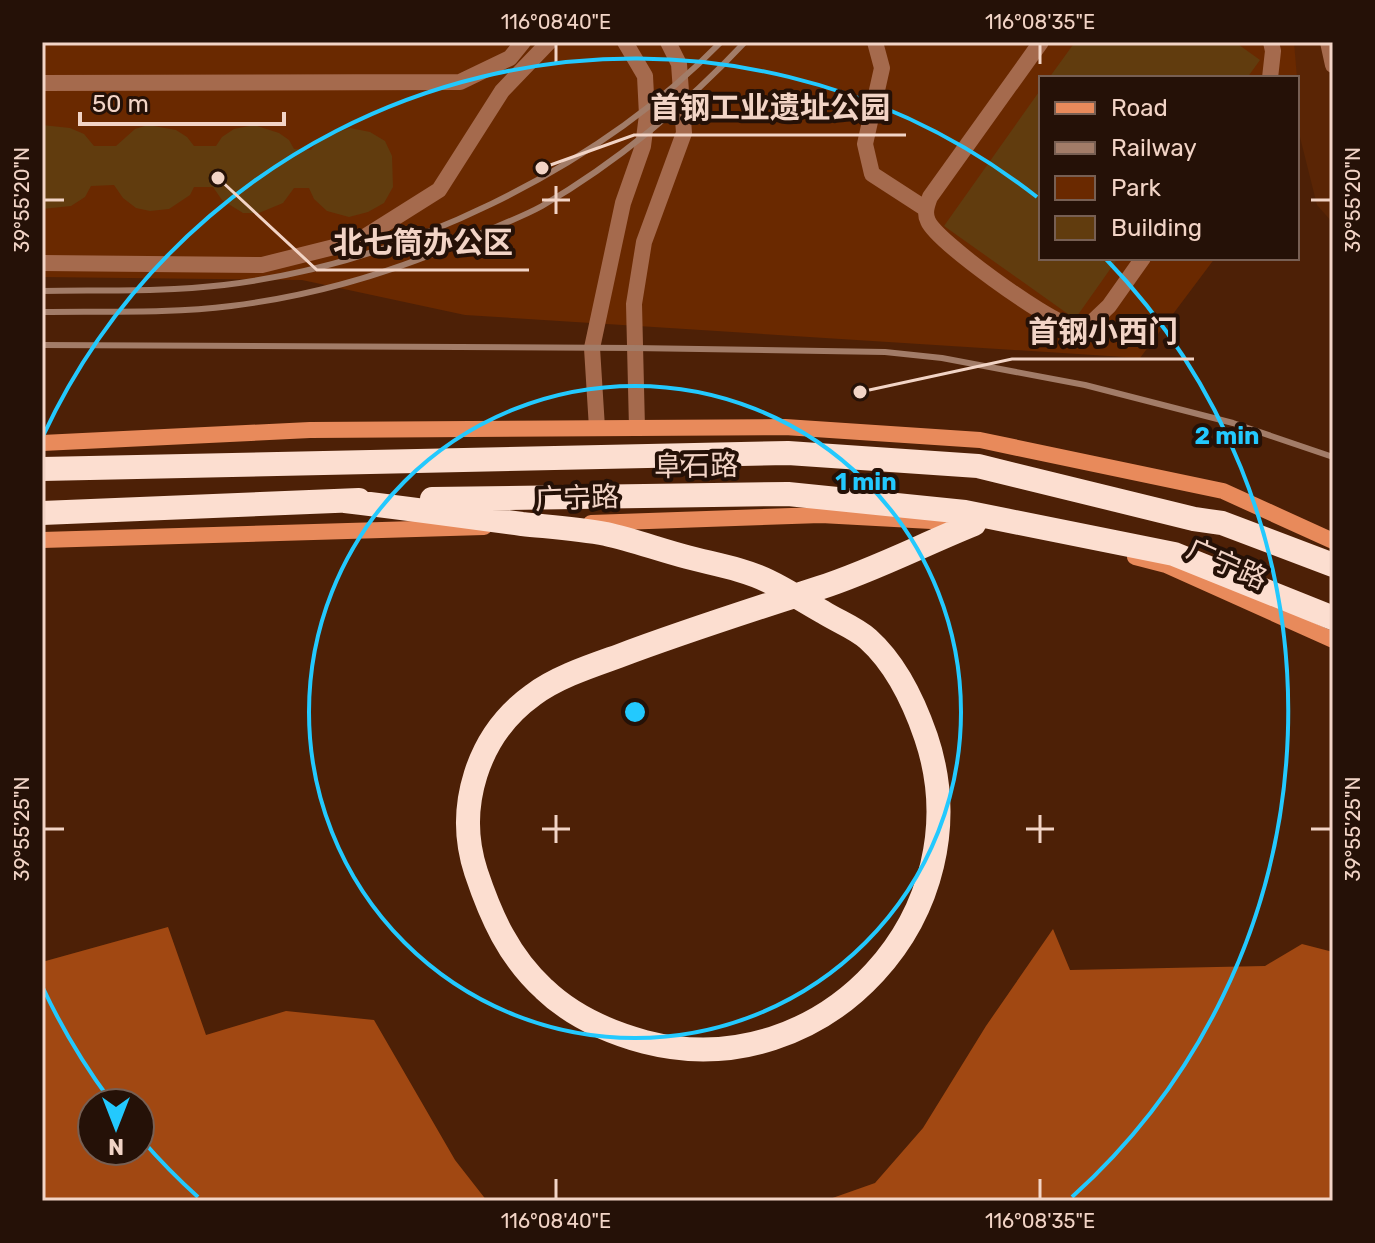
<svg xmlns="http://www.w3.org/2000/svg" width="1375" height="1243" font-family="Rubik,'Noto Sans SC',sans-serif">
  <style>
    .built { fill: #5a2505 }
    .green { fill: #6a2900 }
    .forest { fill: #a14812; fill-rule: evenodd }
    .building { fill: #613c0e }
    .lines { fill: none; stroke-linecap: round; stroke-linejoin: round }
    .lane { stroke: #a56a4d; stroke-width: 16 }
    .street { stroke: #a56a4d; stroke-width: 16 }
    .secondary { stroke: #e88a5b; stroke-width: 16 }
    .highway { stroke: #fcded0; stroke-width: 24 }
    .rail { stroke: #a27c68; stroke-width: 6 }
    .ticks { fill: none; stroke: #f2d4c6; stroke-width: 3 }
    .ring { fill: none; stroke: #23c9fe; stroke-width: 4 }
    .labels { text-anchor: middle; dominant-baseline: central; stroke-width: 8; stroke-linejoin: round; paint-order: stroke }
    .street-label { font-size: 28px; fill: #f2d4c6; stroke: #251107 }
    .centre { fill: #23c9fe; stroke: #251107; stroke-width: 4 }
    .ring-label { font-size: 24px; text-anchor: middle; font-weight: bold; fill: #23c9fe; stroke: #251107; stroke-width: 8; stroke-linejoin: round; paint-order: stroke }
    .leader { fill: none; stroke: #f2d4c6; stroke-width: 3 }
    .callout-dot { fill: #f2d4c6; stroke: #251107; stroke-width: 3 }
    .callout-label { font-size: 30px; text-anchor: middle; font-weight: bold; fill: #f2d4c6; stroke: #251107; stroke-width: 8; stroke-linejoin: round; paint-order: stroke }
    .neatline { fill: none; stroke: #f2d4c6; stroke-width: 3 }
    .ticks-label { font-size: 20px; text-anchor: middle; fill: #f2d4c6 }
  </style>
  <rect width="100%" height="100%" fill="#4d2006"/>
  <path class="built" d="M1285,42H1333V223L1317,205L1297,125V78H1286Z"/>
  <path class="green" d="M42,42H1294L1297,78H1041V258H1215L1140,358L465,315L302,280L42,277Z"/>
  <path class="forest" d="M168,927L206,1035L286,1011L374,1020L455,1160L487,1201H42V962ZM92,1103H140V1151H92Z
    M1053,929L1070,970L1265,966L1302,944L1333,952V1201H824L875,1183L923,1128L986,1026Z"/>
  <path class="building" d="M1075,42H1235L1260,60L1247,78H1049Z
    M1041,89V258H1118L1075,319L944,226Z
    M42,125L70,128L84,134L94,146H116L135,129L148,125L176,130L187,137L194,146H216L222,137L234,129L254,125L279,133L289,140L294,149L311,150L319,139L350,128L370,132L385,141L392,156L393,187L384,203L368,212L349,217L327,211L314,199L309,188H294L283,203L259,213H243L222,200L213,187H194L190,195L169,209L150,211L136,208L123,198L114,185L91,186L85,197L71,206L42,209Z"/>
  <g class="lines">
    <path class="lane" d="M1328,42L1333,65"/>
    <path class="street" d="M875,42L882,68L865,144L872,174L926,209
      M1041,42L930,197C927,205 924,213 928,221C936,241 1047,321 1069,325C1075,327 1082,326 1088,326L1109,306L1143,258
      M1270,78L1273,51L1271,42
      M42,83L460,82L510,58L523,42
      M42,263L262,265L358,241L439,190L502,91L549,42
      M597,428L592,348L623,203L643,146L647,115L645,76L625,42
      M637,428L634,304L644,242L684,133L679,64L668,42"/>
    <path class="secondary" d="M42,443L310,430L785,427L980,440L1223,491L1333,541
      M591,523L821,515L968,523
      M42,540L484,527
      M1135,557L1166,565L1333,640"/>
    <path class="highway" d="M42,469L788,453L978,466L1194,519L1222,523L1333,565
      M432,499L788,494L965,512L1174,554L1333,618
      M345,501C404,508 463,516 522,524C550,527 579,529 606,534C633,540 660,550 687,557C713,564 744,569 768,581C787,590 805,602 823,612C837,621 856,628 868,639C897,665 914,702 926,737C985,912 824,1088 645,1042C608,1032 572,1016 544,989C509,957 491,917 476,872C455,808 477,735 533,695C557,677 591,666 619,656C685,631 752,610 819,588C872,571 922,545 974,524
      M42,513L359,500"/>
    <path class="rail" d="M42,291C102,290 164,292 224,285C401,264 596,170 721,42
      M42,312C104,311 169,314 231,306C320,295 405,269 486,231C505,223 524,216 542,206C616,163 687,104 745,42
      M42,345L634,348L885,352L942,358L1085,385L1233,423L1333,457"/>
  </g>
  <path class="ticks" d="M556,44V64M1040,44V64M556,186V214M44,200H64M542,200H570M1311,200H1331M556,815V843M1040,815V843M44,829H64M542,829H570M1026,829H1054M1311,829H1331M556,1179V1199M1040,1179V1199"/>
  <g class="ring">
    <circle cx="635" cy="712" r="326"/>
    <path d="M198 1197A653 653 0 0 1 142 1140M110 1100A653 653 0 0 1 43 988M43 436A653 653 0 0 1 1037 197M1105 258A653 653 0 0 1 1072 1197"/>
  </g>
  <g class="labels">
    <g class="street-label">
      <text transform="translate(696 466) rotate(-1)">阜石路</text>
      <text transform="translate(577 498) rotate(-2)">广宁路</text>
      <text transform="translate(1227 564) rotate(24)">广宁路</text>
    </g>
  </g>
  <circle cx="635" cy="712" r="12" class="centre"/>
  <g class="ring-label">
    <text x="1227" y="444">2 min</text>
    <text x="866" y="490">1 min</text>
  </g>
  <path class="leader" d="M542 168L634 135H906M218 178L317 270H529M860 392L1012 359H1194"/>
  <g class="callout-dot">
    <circle cx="542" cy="168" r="8"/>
    <circle cx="218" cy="178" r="8"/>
    <circle cx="860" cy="392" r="8"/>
  </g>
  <g class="callout-label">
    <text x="770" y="118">首钢工业遗址公园</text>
    <text x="423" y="253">北七筒办公区</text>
    <text x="1103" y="342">首钢小西门</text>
  </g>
  <rect width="1375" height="1243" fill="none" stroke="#251107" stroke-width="88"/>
  <rect x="1039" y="76" width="260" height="184" fill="#251107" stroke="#775f53" stroke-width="2"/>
  <rect x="1055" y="102" width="40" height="12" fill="#e88a5b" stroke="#775f53" stroke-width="2"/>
  <text x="1111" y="116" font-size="24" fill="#f2d4c6">Road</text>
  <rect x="1055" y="142" width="40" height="12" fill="#a27c68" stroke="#775f53" stroke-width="2"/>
  <text x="1111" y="156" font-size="24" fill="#f2d4c6">Railway</text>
  <rect x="1055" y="176" width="40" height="24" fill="#6a2900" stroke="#775f53" stroke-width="2"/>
  <text x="1111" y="196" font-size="24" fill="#f2d4c6">Park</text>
  <rect x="1055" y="216" width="40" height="24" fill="#613c0e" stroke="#775f53" stroke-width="2"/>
  <text x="1111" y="236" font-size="24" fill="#f2d4c6">Building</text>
  <g transform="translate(116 1127) rotate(180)"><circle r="38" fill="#251107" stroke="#775f53" stroke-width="2"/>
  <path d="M0-6L14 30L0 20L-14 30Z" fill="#23c9fe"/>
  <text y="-12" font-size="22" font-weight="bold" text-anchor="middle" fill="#f2d4c6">N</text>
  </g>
  <path d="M80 112v12h204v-12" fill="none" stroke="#f2d4c6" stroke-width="4"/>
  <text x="92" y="112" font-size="24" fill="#f2d4c6" stroke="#251107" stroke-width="6" paint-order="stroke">50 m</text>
  <rect x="44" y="44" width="1287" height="1155" class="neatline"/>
  <g class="ticks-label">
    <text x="556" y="29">116°08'40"E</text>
    <text x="1040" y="29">116°08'35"E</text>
    <text transform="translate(1353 200) rotate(-90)" y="7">39°55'20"N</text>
    <text transform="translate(22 200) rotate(-90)" y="7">39°55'20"N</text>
    <text transform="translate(1353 829) rotate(-90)" y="7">39°55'25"N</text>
    <text transform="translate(22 829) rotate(-90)" y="7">39°55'25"N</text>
    <text x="556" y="1228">116°08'40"E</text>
    <text x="1040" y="1228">116°08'35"E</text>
  </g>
</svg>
